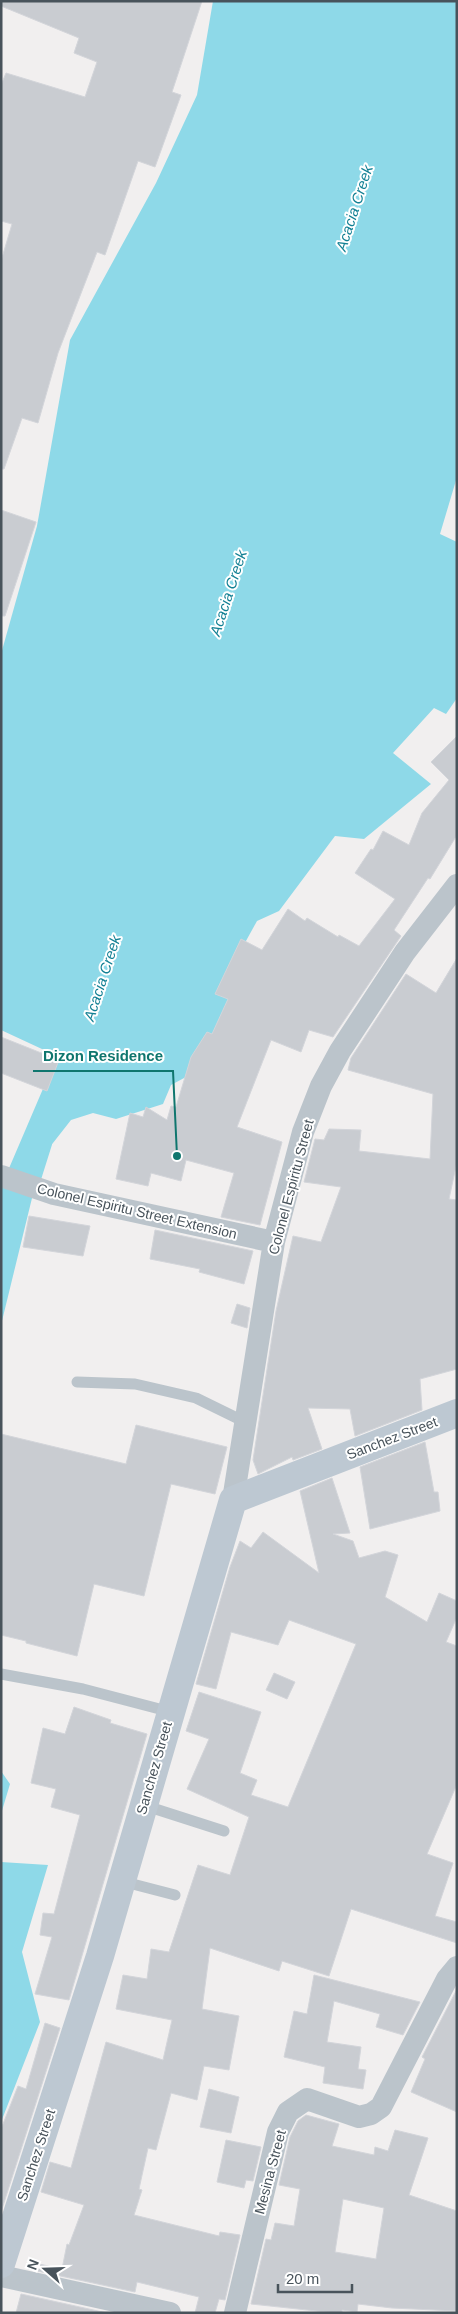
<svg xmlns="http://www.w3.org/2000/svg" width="458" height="2314" font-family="Helvetica,sans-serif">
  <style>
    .water { fill: #8ed9e8 }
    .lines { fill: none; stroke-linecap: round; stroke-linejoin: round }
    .stream { stroke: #8ed9e8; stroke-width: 8 }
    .building { fill: #c9ccd1; stroke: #d3d5da; fill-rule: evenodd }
    .lane { stroke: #bbc4cb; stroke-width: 11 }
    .street { stroke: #bbc4cb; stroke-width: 22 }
    .secondary { stroke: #bdc8d2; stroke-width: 28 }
    .labels { text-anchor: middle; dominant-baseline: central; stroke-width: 4; stroke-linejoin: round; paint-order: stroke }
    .street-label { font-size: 14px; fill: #48535b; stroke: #fff }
    .water-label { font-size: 15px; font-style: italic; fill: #138094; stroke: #fff }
    .leader { fill: none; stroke: #0f766e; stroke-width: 2 }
    .callout-dot { fill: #0f766e; stroke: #fff; stroke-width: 2 }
    .callout-label { font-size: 15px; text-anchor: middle; font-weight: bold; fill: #0f766e; stroke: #fff; stroke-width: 4; stroke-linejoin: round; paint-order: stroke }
  </style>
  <rect width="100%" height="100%" fill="#f1efef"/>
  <path class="water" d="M213,1H457V477L440,534L457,542V698L446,714L434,708L393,753L431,784L364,839L335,836L279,911L257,921L241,950L214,1062L171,1085L163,1104L116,1119L93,1113L71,1120L42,1157L37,1182L7,1173L57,1056L1,1030V654L37,526L70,340L156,183L197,95Z
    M1,1187L33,1194L1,1325Z
    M1,1771L10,1784L1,1814Z
    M1,1862L48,1865L22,1952L40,2022L1,2122Z"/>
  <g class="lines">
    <path class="stream" d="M37,1179L48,1144"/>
  </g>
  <path class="building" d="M1,1H202L172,92L181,95L155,167L138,161L105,255L97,252L58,353L38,423L22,418L4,469H1V261L12,224L1,221V85L6,73L85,97L97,62L74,53L79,38L1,6Z
    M1,510L36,522L5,616H1Z
    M457,736V835L430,879L428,878L394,930L401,936L333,1037L309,1030L301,1052L271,1040L237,1127L282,1142L260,1225L221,1217L234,1173L186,1160L181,1181L151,1173L148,1186L116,1179L130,1113L143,1117L146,1107L167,1120L171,1106L176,1107L191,1057L207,1032L212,1034L228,999L215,994L241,939L262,950L288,909L305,921L307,918L338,937L339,935L359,946L395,899L355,873L371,849L373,850L383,831L409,845L422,813L449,780L431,762Z
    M457,958V1162L449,1199L457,1200V1369L420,1379L422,1410L355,1436L350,1409L308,1408L322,1449L293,1460L292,1457L258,1474L253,1460L276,1311L293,1236L321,1242L341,1187L304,1182L315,1139L324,1140L329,1129L361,1130L359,1151L430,1159L433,1094L348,1070L351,1058L406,974L436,993Z
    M1,1037L59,1060L47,1091L1,1073Z
    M29,1216L90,1226L83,1256L23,1247Z
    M155,1230L253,1251L244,1284L199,1272L200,1269L150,1259Z
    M237,1304L250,1308L247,1328L231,1323Z
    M136,1425L227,1447L215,1494L171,1484L144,1596L94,1584L77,1656L26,1643V1641L1,1635V1434L126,1464Z
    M425,1442L434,1492H438L440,1511L370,1529L360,1467Z
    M332,1478L350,1533L333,1534L353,1541L359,1558L385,1551L398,1555L385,1597L427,1622L439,1593L457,1601V1617L446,1642L457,1646V1784L427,1854L453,1863L435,1916L457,1922V1943L351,1909L329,1976L282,1961L279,1971L210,1948L202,2009L239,2016L229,2070L204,2066L197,2100L171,2093L156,2150L148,2148L139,2189L142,2190L134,2215L219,2236L220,2232L240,2235L225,2300L219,2299L215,2313H195L199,2297L137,2282L135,2292L28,2269L30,2262L62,2269L67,2244L69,2245L84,2205L41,2192L50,2162L71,2168L106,2042L163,2060L172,2020L116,2009L123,1975L147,1979L151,1949L169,1952L198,1865L230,1875L249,1817L187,1789L209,1739L186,1731L199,1692L261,1712L240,1773L257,1780L251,1795L288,1807L356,1644L289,1620L278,1645L231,1632L216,1689L196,1684L230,1567L240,1541L251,1548L263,1532L319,1573L300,1491Z
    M274,1673L295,1682L287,1699L266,1690Z
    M74,1707L111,1720L110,1723L147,1734L69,2000L35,1994L52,1937L40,1935L43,1913L54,1914L80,1815L51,1807L56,1789L31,1783L43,1728L65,1734Z
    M314,1975L420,2002L403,2035L376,2027L380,2014L334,2001L327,2042L361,2047L358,2069L366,2070L363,2089L323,2083L325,2067L284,2057L294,2011L307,2014Z
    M457,1989V2112L411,2092L425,2059L422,2057Z
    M45,2023L60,2028L1,2212V2129L18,2086L26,2089Z
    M209,2089L239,2097L231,2133L200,2127Z
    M306,2115L339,2124L332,2146L374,2155L375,2147L388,2151L395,2130L428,2138L409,2195L457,2211V2311L392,2308L358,2304L357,2312L342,2310V2313H335L251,2304L266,2239L271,2240L275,2223L294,2226L300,2189L279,2185L290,2137L298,2121ZM343,2199L384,2208L376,2259L335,2252Z
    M226,2140L261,2147L253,2181L246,2180L244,2188L217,2182Z
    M21,2294L107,2313H16Z"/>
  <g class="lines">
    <path class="lane" d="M77,1382L135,1384L196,1398L245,1422
      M1,1674L83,1689L171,1712
      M143,1805L224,1831
      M121,1881L175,1895"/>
    <path class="street" d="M1,1176L54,1194L274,1242
      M233,1500L274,1242L303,1132L321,1086L340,1051L405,952L457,885
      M1,2276L170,2313
      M235,2313L278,2132L288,2112L307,2099L359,2117L371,2114L381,2107L447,1979L457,1967"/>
    <path class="secondary" d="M1,2264L100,1956L233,1500L457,1413"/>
  </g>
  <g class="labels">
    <g class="street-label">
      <text transform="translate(291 1187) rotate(-75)">Colonel Espiritu Street</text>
      <text transform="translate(137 1211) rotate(13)">Colonel Espiritu Street Extension</text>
      <text transform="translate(392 1438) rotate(-21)">Sanchez Street</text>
      <text transform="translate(154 1768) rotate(-74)">Sanchez Street</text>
      <text transform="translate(36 2155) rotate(-72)">Sanchez Street</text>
      <text transform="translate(270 2172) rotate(-75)">Mesina Street</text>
    </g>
    <g class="water-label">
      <text transform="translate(354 208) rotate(-72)">Acacia Creek</text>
      <text transform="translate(228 593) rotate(-72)">Acacia Creek</text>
      <text transform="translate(102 978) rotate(-72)">Acacia Creek</text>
    </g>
  </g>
  <path class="leader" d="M177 1156L173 1071H33"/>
  <circle class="callout-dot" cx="177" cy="1156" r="5"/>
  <g class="callout-label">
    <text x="103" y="1061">Dizon Residence</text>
  </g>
  <rect width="458" height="2314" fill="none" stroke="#48535b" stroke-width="5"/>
  <g transform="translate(45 2269) rotate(290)" stroke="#ffffff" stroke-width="4" paint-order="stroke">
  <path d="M0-4L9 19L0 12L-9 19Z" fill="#48535b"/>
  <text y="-8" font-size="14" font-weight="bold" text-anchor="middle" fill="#48535b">N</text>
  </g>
  <path d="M278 2284v8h74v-8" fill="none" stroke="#48535b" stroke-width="2.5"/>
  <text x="286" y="2284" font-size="15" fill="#48535b" stroke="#ffffff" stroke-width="4" paint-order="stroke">20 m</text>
</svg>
